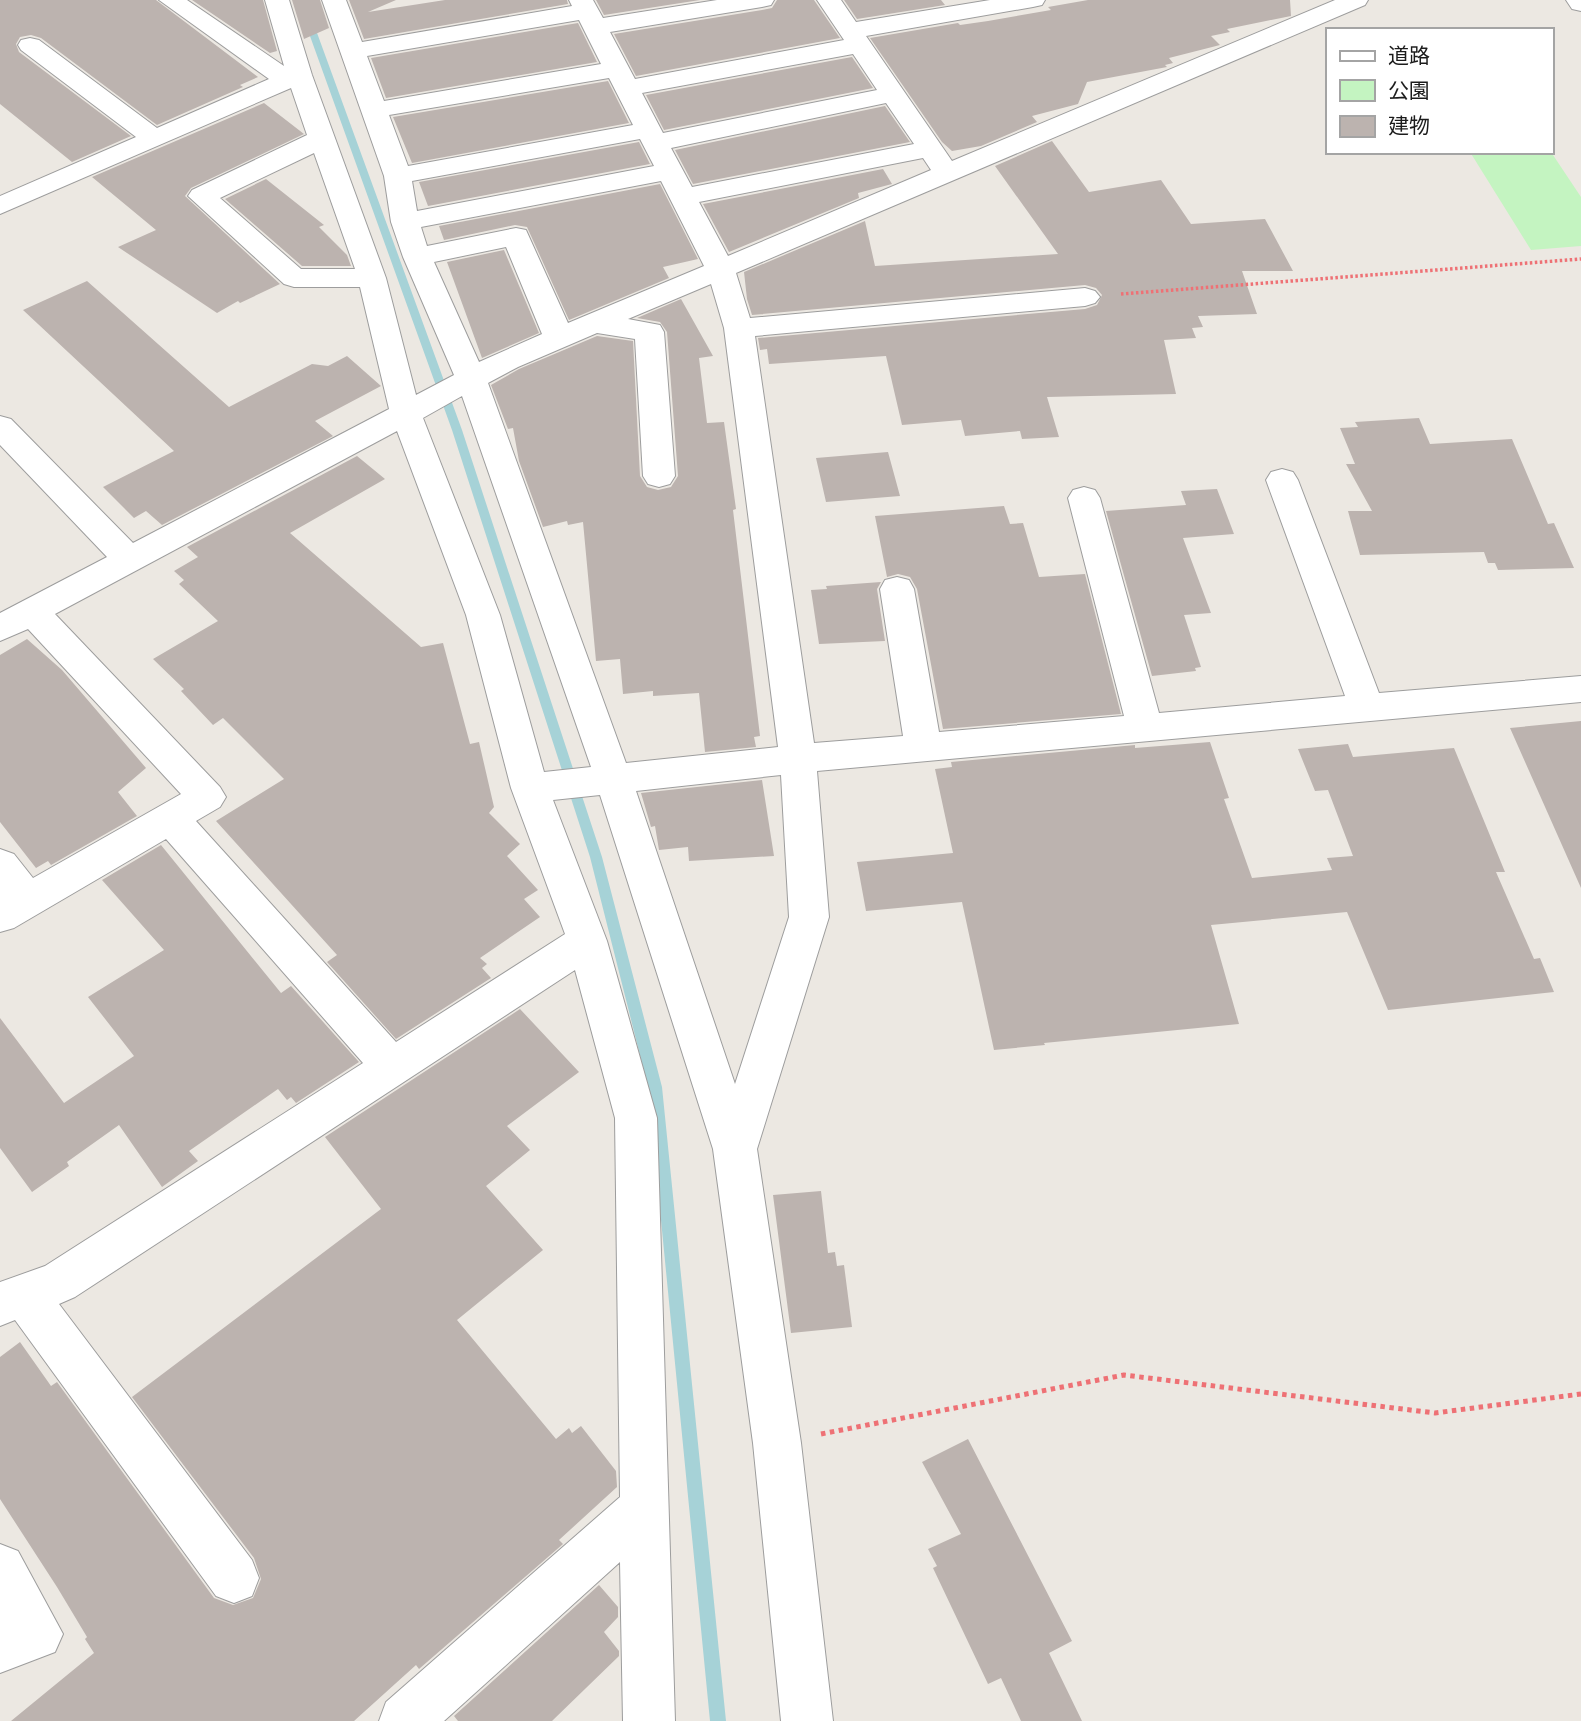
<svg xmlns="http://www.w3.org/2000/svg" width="1581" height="1721" font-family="'Source Sans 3','Noto Sans JP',sans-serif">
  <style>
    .park { fill: #c4f4c1 }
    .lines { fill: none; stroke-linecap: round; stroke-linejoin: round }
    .stream { fill: #a6d2d7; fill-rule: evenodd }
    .building { fill: #bcb3af }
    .minor-casing { stroke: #9d9d9d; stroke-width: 2 }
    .path-far1 { stroke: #ee7175; stroke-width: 3.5; stroke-dasharray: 2.5 2.5; stroke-linecap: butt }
    .path { stroke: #ee7175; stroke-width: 5; stroke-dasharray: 4.5 4.5; stroke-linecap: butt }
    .minor { fill: #fff; fill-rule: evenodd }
  </style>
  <rect width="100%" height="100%" fill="#ece8e2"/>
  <path class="park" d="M1470,152H1551L1581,197V246L1531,250Z"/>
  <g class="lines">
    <path class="stream" d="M297,0H305L462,430L602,857L662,1087L726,1721H710L648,1087L590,857L452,430Z"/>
  </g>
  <path class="building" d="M0,0H156L258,77L240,85L243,87L157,125L41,38L31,35L20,37L16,44L19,52L131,136L72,162L0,104Z
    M192,0H263L277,51L270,53Z
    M292,0H320L329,28L304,39Z
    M349,0H396L368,12L445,0H567L568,4L364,39Z
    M596,0H700L604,15Z
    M777,0H814L840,38L636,76L614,34L762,10L772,8Z
    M844,0H941L945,5L857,19Z
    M1088,0H1290L1291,16L1227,29L1230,32L1211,36L1220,45L1169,58L1173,63L1165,65L1167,67L1087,82L1078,104L1032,116L1037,122L981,146L952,151L942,142L870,38L958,23L960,25L988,21L1051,10L1048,7Z
    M578,23L597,62L386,98L371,58Z
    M852,57L873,88L664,130L646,95Z
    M608,81L629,123L412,163L393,117Z
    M264,103L304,134L191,188L185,196L280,284L240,303L238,301L217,313L118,247L156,230L92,177Z
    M885,106L910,142L693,184L675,150Z
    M1052,141L1089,192L1161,180L1191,224L1265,219L1293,271H1242L1257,314L1198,316L1203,327L1192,328L1196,338L1164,340L1176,394L1047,397L1059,437L1022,439L1020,431L965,436L961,420L902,425L886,356L769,364L767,349L760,350L758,338L1085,309L1097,305L1102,295L1096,288L1085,285L752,315L747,299L744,272L865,221L875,266L1058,254L995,166Z
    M639,142L650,164L428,206L419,182Z
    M883,169L892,184L858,193L859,198L729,252L703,204Z
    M266,179L324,225L319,227L347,255L351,266H302L225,199Z
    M660,184L698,259L663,267L669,278L569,320L527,227L515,225L444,240L439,226Z
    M504,250L539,333L482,358L447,262Z
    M87,281L229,407L312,364L328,366L347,356L381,386L315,421L333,436L162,525L146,511L134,518L103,487L174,451L23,310Z
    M681,299L713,356L699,358L707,423L724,422L736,509L733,510L760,736L754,737L756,747L705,752L699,693L653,696V691L623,694L620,659L596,661L583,522L568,525L567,521L543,527L519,461L513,428L508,429L491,385L519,369L597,336L633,341L640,476L647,487L658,490L671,487L678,476L667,332L660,322L637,318Z
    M1419,418L1430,444L1512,439L1548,524L1554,523L1574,568L1498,570L1495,563H1488L1484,552L1360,555L1348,511H1372L1346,464H1355L1340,428L1358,427L1355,422Z
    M888,452L900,496L826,502L816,458Z
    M357,456L385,479L290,533L421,647L443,643L470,744L479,742L494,807L489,813L520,844L507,856L538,890L524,899L540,917L480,958L487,964L482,968L491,978L396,1039L327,962L337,955L216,821L284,779L223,718L213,725L181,691L184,689L153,659L218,621L179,584L184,580L174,571L198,557L187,547Z
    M1217,489L1234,534L1183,538L1211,613L1184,615L1201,667L1195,668L1196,671L1152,676L1106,511L1186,505L1181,491Z
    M1004,506L1010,524L1023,523L1039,577L1085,574L1121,714L943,729L917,589L910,577L898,574L887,577L875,516Z
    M881,582L877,589L885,641L819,644L811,590L827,589L826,586Z
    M27,639L62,670L146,768L118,792L137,816L51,865L48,861L36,868L0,822V655Z
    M1581,721V888L1510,728Z
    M1210,742L1229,798L1224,799L1252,878L1332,870L1327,858L1353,856L1328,790L1315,791L1298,749L1348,744L1353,757L1454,748L1505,872H1496L1534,959L1540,958L1554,992L1388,1010L1347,912L1211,925L1239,1024L1044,1043L1045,1045L994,1050L962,902L866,911L857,862L953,853L935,769L952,767L951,762L1135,745V748Z
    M762,780L774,856L689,861L688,847L659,850L655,826L651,827L641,793Z
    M161,845L281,993L291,986L359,1062L296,1103L291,1097L287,1100L278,1089L189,1151L198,1161L162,1187L119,1125L67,1162L69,1166L32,1192L0,1148V1018L64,1103L134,1056L88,997L164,950L102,880Z
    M520,1009L579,1072L507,1126L530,1150L486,1186L543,1250L457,1320L556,1439L569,1428L572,1433L581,1426L616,1471L617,1487L559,1540L563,1544L419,1669L416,1665L354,1721H11L94,1653L85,1639L87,1637L57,1587L0,1499V1357L20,1342L51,1386L57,1382L214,1598L233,1605L253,1598L261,1579L254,1558L132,1397L381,1209L325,1137Z
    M821,1191L828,1253L835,1252L837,1266L844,1265L852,1327L791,1333L773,1195Z
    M968,1439L1072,1641L1049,1653L1082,1721H1021L1001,1678L988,1684L933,1568L937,1566L928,1549L961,1534L922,1462Z
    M599,1585L618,1607V1617L604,1632L619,1651V1656L552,1721H458L454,1716Z"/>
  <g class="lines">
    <defs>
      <path id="minor" d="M159,0H187L284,66L265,0H289L312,75L386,278L416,395L454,375L403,257L391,222L384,176L322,0H346L362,42L572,6L569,0H593L603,18L717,0H774L771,5L762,7L610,32L635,79L844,40L817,0H841L856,22L990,0H1045L1042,5L1033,7L866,36L952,161L1335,0H1368L1365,5L736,273L750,318L1085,288L1095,291L1100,297L1095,303L1085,306L755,336L814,743L903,736L880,589L885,580L897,577L909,580L914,589L939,732L1124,716L1068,498L1073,490L1084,487L1095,490L1100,498L1159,713L1345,696L1266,480L1271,472L1282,469L1293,472L1298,480L1379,693L1581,676V702L817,771L829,917L757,1149L801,1443L833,1721H781L753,1443L713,1149L600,795L553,800L607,941L657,1118L675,1721H623L620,1562L444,1721H379L386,1702L620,1497L615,1118L575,970L75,1297L59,1304L252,1560L259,1578L252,1596L234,1603L216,1596L15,1320L0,1326V1282L45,1266L363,1063L166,839L14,928L0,932V849L14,854L33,878L181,794L28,629L0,641V613L107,557L0,445V416L11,419L133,543L389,409L360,287H294L284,284L188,196L192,190L307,135L291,88L0,214V196L136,137L21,50L18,45L21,40L30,38L39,40L157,128L269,79ZM579,20L601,64L384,101L367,56ZM853,54L877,90L663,133L642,93ZM609,78L633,125L408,166L389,115ZM886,103L914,144L692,187L671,148ZM640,139L654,166L417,211L412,181ZM314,153L355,269H301L220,198ZM923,158L931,170L728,256L699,202ZM661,181L704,266L568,323L526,230L516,228L427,246L421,227ZM506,247L542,334L479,362L434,262ZM711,284L724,328L778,747L626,763L488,383L518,367L597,333L635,339L643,476L648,484L659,487L670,484L675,476L664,332L660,325L628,319ZM462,396L591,767L544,772L500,615L423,418ZM397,431L466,615L511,788L565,934L396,1042L196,821L220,807L226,797L220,787L55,614ZM781,775L789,917L735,1084L636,791Z
        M1566,0H1581V11L1572,9Z
        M0,1544L18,1551L63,1634L55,1652L0,1673Z"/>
    </defs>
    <use href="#minor" class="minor-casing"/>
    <path class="path-far1" d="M1121,294L1581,259"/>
    <path class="path" d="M821,1434L1124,1375L1435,1413L1581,1394"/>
    <use href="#minor" class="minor"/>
  </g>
  <rect x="1326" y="28" width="228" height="126" fill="#ffffff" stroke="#a4a4a4" stroke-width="2"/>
  <rect x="1340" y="51" width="35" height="10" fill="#ffffff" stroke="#a4a4a4" stroke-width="2"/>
  <text x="1388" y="63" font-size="21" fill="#1c1c1c">道路</text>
  <rect x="1340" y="80" width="35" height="21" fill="#c4f4c1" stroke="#a4a4a4" stroke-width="2"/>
  <text x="1388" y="98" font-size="21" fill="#1c1c1c">公園</text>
  <rect x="1340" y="116" width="35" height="21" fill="#bcb3af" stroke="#a4a4a4" stroke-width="2"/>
  <text x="1388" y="133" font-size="21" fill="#1c1c1c">建物</text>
</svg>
